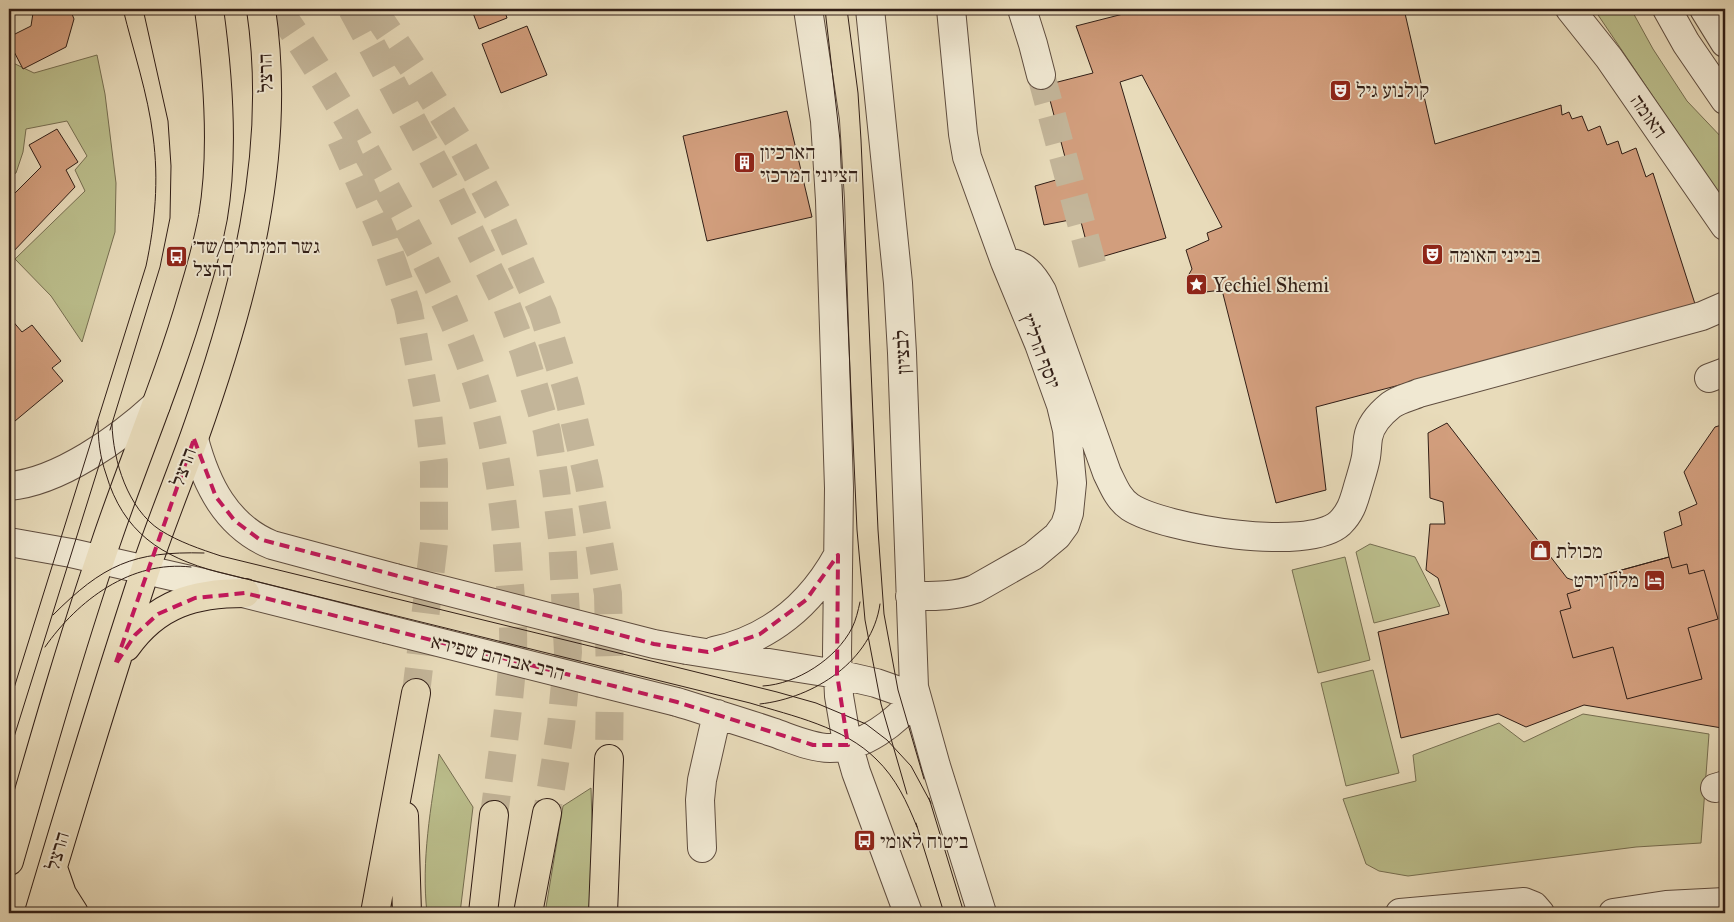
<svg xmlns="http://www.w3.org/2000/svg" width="1734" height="922" font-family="'IM FELL Great Primer','Frank Ruhl Libre',serif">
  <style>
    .green { fill: #bbbe8c; stroke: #766e51 }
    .building { fill: #d29e7d; stroke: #311e16 }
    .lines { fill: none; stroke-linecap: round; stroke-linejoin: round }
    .minor-tunnel { stroke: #c3b599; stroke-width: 28; stroke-dasharray: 28 14; stroke-linecap: butt }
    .highway-tunnel { stroke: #c3b599; stroke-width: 28; stroke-dasharray: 28 14; stroke-linecap: butt }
    .minor-casing { stroke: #5f4d3f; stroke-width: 30 }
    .major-casing { stroke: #311e16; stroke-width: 30 }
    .highway-casing { stroke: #311e16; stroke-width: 30 }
    .minor { stroke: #f0e8d2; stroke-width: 28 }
    .major { stroke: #e8dbba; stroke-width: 28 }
    .highway { stroke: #e8dbba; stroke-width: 28 }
    .tram { stroke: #311e16; stroke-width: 1 }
    .minor-bridge-casing { stroke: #5f4d3f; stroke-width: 30; stroke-linecap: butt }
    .minor-bridge { stroke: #f0e8d2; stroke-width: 28 }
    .marked { fill: none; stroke: #c2185b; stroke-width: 4; stroke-dasharray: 10 6; stroke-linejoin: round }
    .labels { text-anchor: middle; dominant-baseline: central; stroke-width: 4; stroke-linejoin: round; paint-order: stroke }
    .street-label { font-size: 20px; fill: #311e16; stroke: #f0e8d2 }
    .poi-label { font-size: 20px; fill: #311e16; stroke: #f0e8d2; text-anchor: start }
  </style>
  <rect width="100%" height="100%" fill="#e8dbba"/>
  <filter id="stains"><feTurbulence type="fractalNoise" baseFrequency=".004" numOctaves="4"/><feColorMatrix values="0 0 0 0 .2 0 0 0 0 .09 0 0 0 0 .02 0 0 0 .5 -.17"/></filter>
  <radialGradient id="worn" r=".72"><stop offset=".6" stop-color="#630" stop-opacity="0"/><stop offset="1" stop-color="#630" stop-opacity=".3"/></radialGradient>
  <path class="green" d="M1594,9H1631L1653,49L1687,101L1725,141V203Z
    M97,55L105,94L116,183L115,232L82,342L51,296L15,259L85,191L75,170L87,156L67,121L26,129L23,152L16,173L9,176V61L34,73Z
    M1370,544L1415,557L1440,606L1374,623L1356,552Z
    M1345,557L1370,660L1318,673L1292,570Z
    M1373,670L1399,773L1346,786L1321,683Z
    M1583,714L1709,734L1701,843L1636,847L1408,876L1379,871L1366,864L1343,799L1416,781L1413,755L1499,723L1524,742Z
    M439,754L473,807L460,913H427C421,860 431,807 439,754Z
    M591,788L593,859L590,913H545L563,806Z"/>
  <path class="building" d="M31,9H70L74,19L66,47L23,69L9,42V37L31,26L33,13Z
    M485,9H504L507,18L479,29L473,13Z
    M1126,9H1404L1435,144L1561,105L1562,115L1569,112L1572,119L1582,116L1588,131L1600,126L1607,145L1618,141L1622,154L1636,148L1646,177L1653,173L1696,307L1316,407L1326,490L1276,503L1222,290L1197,293L1188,276L1192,269L1186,250L1209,240L1207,233L1222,227L1142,75L1120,82L1166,238L1091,260L1080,218L1044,225L1035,186L1070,176L1046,85L1093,73L1076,26L1127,13Z
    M527,26L547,75L501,93L482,44Z
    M787,111L812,217L707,241L683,136Z
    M57,129L78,162L66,170L75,187L10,255L9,199L41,167L29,145Z
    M11,319L22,332L32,325L61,361L52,368L63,381L9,426V320Z
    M1447,423L1567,578L1578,582L1669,557L1664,532L1682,525L1679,512L1697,504L1684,472L1715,427L1725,424V727L1722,728L1584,705L1526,727L1498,714L1401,738L1378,632L1449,614L1438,578L1426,570L1430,524H1445L1443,502L1430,498L1428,433Z
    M1669,557L1672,568L1687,564L1689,574L1704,570L1718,619L1688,628L1702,679L1627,699L1613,647L1573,658L1560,611L1571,608L1567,594L1580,590L1578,582Z"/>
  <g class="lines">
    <path class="minor-tunnel" d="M1041,75L1093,267"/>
    <path class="highway-tunnel" d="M278,9C315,62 348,118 379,175C414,238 449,302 472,370C495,435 505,505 509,574C511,599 514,626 513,651C510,706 501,761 494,815
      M352,9L447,185L506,304L524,352L547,431L555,481L562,538L568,652L561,726L547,813
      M373,9L419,77L459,141L501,219L543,313L567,390L588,479L608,594L610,676L609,759
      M341,139L383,234L408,307L427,406L434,464V543L416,693"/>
    <defs>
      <path id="minor" d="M808,9L825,121L830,200L839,488L837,654L839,696L846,737L856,772L908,913
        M870,9L898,283L902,353L914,687L936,766L982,913
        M1022,9L1033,44L1041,75
        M1570,9L1609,58L1725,226
        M1667,9L1686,43L1725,100
        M1704,9L1725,43
        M1005,262C1024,263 1033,275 1042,291L1107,473C1113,485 1118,499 1130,507C1164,529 1308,553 1340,523C1350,513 1353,504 1357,490C1360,479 1364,468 1366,457C1367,451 1367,445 1368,438C1370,425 1381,413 1391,405C1399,399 1410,397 1419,393L1702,316L1725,306
        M1709,378L1725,372
        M194,439C206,484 226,526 272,545L395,578
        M9,486C59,482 120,438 156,405
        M9,542L71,553L203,583L386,629
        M910,596C932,596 954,597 975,589L1033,556L1057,536L1065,525L1069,513L1072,483L1067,430L1061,405L1039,344L1005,262L967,157L963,134L951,9
        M687,650L837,674L876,683L916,697
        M714,651C770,639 811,604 838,555
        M677,702C709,712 740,721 772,732C790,738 811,748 830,748C863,748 897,722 916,697
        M1715,788L1725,785
        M702,848L700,800L702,780L717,714
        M1400,913L1524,902L1534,906L1540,913
        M1613,913L1666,905L1725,902"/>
      <path id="major" d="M126,647C157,603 195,593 245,593
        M9,861C40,754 70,647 106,542C134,459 169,379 193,295C201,269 208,243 213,217C224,152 218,74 209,9
        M53,868L62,894L74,913
        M39,913C73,799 108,684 145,571C160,526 178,482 194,438C243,300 283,156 261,9"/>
      <path id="highway" d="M404,816L407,913
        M375,913L416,693
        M483,913L494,815
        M528,913L547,813
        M603,913L609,759"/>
    </defs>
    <use href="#minor" class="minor-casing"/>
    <use href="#major" class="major-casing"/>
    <use href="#highway" class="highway-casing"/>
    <use href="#minor" class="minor"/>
    <use href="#major" class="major"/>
    <use href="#highway" class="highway"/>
    <path class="tram" d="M825,9L840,140L857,530L865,620L881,704L907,794
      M847,9L858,93L861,140L878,530L884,614L898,690L924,779
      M98,421C98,440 100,457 106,474C123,532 161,557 218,572L750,703C793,716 844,727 876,759C896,778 907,802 917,827
      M112,424C113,461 128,509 160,530C179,542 200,549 221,556L684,669L777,692L816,703L866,724L887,740L911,766L931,803
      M110,430L160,267L170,218L171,166L168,121L143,9
      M53,615C103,565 133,551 204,553
      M45,647C78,600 131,560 191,567
      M763,686C797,684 836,659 852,628C856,620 858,611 860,602
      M9,704L146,266C155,224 159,180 153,136C148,94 133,50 123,9
      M760,704C814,698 872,661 880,604
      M9,753L101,459
      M929,798L964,913
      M916,823L944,913"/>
    <defs>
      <path id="minor-bridge" d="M395,578L654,644L687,650
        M386,629L677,702"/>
    </defs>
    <use href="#minor-bridge" class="minor-bridge-casing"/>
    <use href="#minor-bridge" class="minor-bridge"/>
  </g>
  <path class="marked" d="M194,439L216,497L235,521L259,539L654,644L708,652L760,634L806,600L838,555L837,674L848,745H813L677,702L245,593L195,598L158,614L135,635L115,665Z"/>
  <defs>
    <symbol id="theatre-square" viewBox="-11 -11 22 22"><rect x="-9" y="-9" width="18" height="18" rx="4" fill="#8f2418" stroke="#f0e8d2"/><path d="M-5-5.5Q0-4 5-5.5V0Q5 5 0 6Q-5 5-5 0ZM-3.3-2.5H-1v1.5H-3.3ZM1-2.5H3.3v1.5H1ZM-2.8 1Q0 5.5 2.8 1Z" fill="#fff"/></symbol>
    <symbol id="building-square" viewBox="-11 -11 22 22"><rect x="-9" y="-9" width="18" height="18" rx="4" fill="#8f2418" stroke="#f0e8d2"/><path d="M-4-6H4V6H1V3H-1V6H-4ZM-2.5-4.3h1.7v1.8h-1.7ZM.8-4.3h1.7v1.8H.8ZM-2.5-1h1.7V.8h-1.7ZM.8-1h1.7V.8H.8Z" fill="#fff"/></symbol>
    <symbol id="bus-square" viewBox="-11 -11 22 22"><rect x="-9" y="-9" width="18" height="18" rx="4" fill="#8f2418" stroke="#f0e8d2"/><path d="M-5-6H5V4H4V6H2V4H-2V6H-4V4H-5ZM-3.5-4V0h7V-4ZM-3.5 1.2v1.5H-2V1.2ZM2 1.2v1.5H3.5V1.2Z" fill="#fff"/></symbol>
    <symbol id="sight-square" viewBox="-11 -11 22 22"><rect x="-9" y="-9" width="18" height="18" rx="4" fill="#8f2418" stroke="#f0e8d2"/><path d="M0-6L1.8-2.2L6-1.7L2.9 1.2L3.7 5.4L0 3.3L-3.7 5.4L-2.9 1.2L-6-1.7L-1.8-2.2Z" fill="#fff"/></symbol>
    <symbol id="shop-square" viewBox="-11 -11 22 22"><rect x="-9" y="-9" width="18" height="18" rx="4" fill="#8f2418" stroke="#f0e8d2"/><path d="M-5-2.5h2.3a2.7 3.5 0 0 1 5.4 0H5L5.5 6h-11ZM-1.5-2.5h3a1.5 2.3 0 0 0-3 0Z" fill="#fff"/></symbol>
    <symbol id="hotel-square" viewBox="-11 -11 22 22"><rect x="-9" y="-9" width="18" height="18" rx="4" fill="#8f2418" stroke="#f0e8d2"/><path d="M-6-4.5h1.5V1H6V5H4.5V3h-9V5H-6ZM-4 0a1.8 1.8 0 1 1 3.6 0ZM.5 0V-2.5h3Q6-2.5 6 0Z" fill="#fff"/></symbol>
  </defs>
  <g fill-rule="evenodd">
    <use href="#theatre-square" x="1328" y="78" width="25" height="25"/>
    <use href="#building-square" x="732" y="150" width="25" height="25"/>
    <use href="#theatre-square" x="1420" y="242" width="25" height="25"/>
    <use href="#bus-square" x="164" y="244" width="25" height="25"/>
    <use href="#sight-square" x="1184" y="272" width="25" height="25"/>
    <use href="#shop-square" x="1528" y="538" width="25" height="25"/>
    <use href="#hotel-square" x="1642" y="568" width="25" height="25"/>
    <use href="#bus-square" x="852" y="828" width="25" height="25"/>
  </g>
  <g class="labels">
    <g class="street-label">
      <text transform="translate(265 73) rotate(-92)">הרצל</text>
      <text transform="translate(1649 116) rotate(55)">האומה</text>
      <text transform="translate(1041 351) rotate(69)">יוסף הרליץ</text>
      <text transform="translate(902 352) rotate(-93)">לבציון</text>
      <text transform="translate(183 467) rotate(-70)">הרצל</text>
      <text transform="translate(498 657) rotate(14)">הרב אברהם שפירא</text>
      <text transform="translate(57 851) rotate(-74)">הרצל</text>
    </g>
    <g class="poi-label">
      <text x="1356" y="90">קולנוע גיל</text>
      <text x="760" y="152">הארכיון<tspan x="760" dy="23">הציוני המרכזי</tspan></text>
      <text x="193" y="246">גשר המיתרים/שד׳<tspan x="193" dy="23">הרצל</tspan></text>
      <text x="1449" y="255">בנייני האומה</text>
      <text x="1213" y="285">Yechiel Shemi</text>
      <text x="1556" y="551">מכולת</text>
      <text x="1639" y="580" text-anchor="end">מלון וירט</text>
      <text x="880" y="841">ביטוח לאומי</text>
    </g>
  </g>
  <rect width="1734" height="922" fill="none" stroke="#e8dbba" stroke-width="30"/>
  <rect x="10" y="10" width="1714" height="902" fill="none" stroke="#311e16" stroke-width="2.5"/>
  <rect x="15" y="15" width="1704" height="892" fill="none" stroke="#311e16"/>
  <rect width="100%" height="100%" filter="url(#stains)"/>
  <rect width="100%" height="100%" fill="url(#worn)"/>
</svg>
